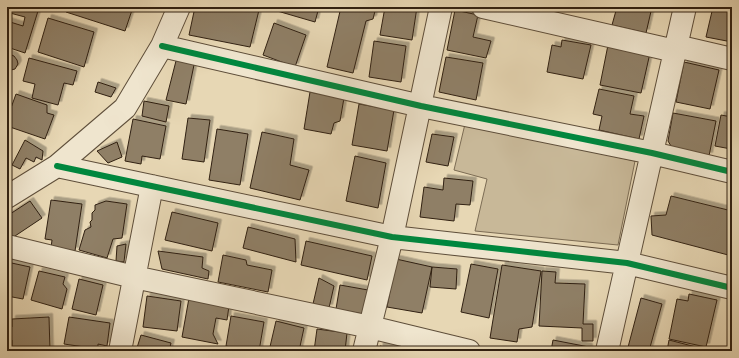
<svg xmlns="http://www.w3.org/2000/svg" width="739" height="358" font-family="'Sorts Mill Goudy',serif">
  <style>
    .green { fill: #c8b898; stroke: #7c6c54 }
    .building { fill: #8f7f66; stroke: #302011; filter: url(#shadow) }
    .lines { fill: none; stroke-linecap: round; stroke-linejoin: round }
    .minor-casing { stroke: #5e4e3a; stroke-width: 24 }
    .minor { stroke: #efe5ce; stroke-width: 22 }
    .cycleway-casing { stroke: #efe5ce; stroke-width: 8 }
    .cycleway { stroke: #00873e; stroke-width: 6 }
  </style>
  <defs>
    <filter id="shadow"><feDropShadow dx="3.5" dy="-3.5" stdDeviation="0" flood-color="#0004"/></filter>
  </defs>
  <rect width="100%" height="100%" fill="#e7d7b4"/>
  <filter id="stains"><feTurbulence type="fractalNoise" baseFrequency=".005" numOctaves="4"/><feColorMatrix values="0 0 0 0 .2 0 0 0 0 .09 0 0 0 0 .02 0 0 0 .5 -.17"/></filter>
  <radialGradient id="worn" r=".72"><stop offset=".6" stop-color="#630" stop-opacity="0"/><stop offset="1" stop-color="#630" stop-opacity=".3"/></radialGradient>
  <path class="green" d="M465,124L635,161L618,245L475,231L487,179L454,170Z"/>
  <path class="building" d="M14,7H26L38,11L25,53L7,47V21L23,26L25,17L10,13Z
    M68,7H133L125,31L66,12Z
    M195,7H244L259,10L250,47L189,35Z
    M267,7H319L315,22L267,8Z
    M341,7H376L373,19L366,21L353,73L327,67Z
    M385,7H417L412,40L380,35Z
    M617,7H652L646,33L612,25Z
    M713,7H727L732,8V42L706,37Z
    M455,10L478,15L473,37L491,41L486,58L447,50Z
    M48,18L94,32L84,67L38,52Z
    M274,23L306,35L295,67L263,55Z
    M562,40L591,45L583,79L547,72L552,45L561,47Z
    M374,41L406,46L401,82L369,77Z
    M608,45L650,53L641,93L600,85Z
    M7,53L14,56L17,60L18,64L15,69L11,70L7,69Z
    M177,57L195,60L186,104L166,100Z
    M446,57L483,63L476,100L439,92Z
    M29,58L77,71L73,85L64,83L58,105L32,98L35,84L23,81Z
    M684,62L719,70L710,109L676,102Z
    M98,82L116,88L111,97L95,92Z
    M599,89L634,96L630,114L644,116L639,139L599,130L602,116L593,114Z
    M310,92L344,98L340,121L334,123L331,134L304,129Z
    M16,94L47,105V113L54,115L45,139L7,126V119Z
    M144,101L169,106L166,122L142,116Z
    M359,104L394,110L387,151L352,145Z
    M673,113L716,121L709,156L674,151L668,141Z
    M721,115L732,117V156H729L731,149L715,146Z
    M188,118L210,120L204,162L182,159Z
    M133,119L166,126L160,159L142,156L141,164L125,161Z
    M217,129L248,134L240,185L209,180Z
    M262,132L294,139L290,165L309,170L300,200L250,188Z
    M432,134L454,137L448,166L426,162Z
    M25,140L43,151L42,160L36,157L34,162L26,158L20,169L12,165Z
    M117,142L122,157L108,163L97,151Z
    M355,156L386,163L378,208L346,201Z
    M444,178L473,181L470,205L456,204L454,221L420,217L424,187L443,190Z
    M671,196L732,211V256L652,235L651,216L666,215Z
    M51,200L82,204L75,251L51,248L52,240L45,239Z
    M30,201L42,218L12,238L7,230V216Z
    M106,201L127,204L122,238L113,239L107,258L79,250L85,230L91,227L90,222L92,220V213L95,210V205Z
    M172,212L218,223L212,251L165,240Z
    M248,227L295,239L296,262L243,248Z
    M306,241L372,256L367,280L301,265Z
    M126,244L124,262L116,261L117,246Z
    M158,251L203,257L202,268L209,271L208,279L162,269Z
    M223,255L246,260L247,265L272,270L268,292L218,282Z
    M396,259L432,267L422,313L387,307Z
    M7,262L30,267L23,299L7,296Z
    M471,264L498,269L489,318L461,312Z
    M502,265L541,271L532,327L519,329L517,342L490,338Z
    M432,267L457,269L456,289L430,287Z
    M39,271L65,277L63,284L67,289L62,309L31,300Z
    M542,271L556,272L555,283L585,284L583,324H593V341H582V328L539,326Z
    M319,278L334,286L329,308L313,304Z
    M79,279L103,285L96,315L72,309Z
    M340,285L368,290L363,314L336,309Z
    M689,294L717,300L706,347L669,339L677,299L688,301Z
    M147,296L181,301L177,331L143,327Z
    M189,298L229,306L227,320L216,318L213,334L218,344L182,337Z
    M641,298L662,304L649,351H627Z
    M231,316L264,322L259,351H251L226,346Z
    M49,317L50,351H12V340L7,337V331L12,327V319Z
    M69,317L110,323L107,346L98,344V349L64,344Z
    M276,321L304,328L299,351H269Z
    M317,329L347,333L345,351H314Z
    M141,335L171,343L169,351H136Z
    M553,340L589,347V351H551Z
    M669,340L700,348V351H667Z
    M380,346L405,351H379Z"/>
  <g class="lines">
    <defs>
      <path id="minor" d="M483,7L675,51
        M162,46L421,106L652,153L732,172
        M676,46L732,59
        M57,166L392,237L627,263L732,288
        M7,197L57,166L125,108L162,46L179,7
        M7,246L134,277L370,327L469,351
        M120,351L152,186
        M364,351L392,237L441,7
        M607,351L685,7"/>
    </defs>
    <use href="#minor" class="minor-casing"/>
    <use href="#minor" class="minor"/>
    <defs>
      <path id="cycleway" d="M162,46L421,106L652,153L732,172
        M57,166L392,237L627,263L732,288"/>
    </defs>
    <use href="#cycleway" class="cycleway-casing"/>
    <use href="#cycleway" class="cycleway"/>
  </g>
  <rect width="739" height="358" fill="none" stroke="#e7d7b4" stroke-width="24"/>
  <rect x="8" y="8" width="723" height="342" fill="none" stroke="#302011" stroke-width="2"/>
  <rect x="12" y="12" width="715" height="334" fill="none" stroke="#302011"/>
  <rect width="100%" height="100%" filter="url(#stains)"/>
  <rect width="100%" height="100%" fill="url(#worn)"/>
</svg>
